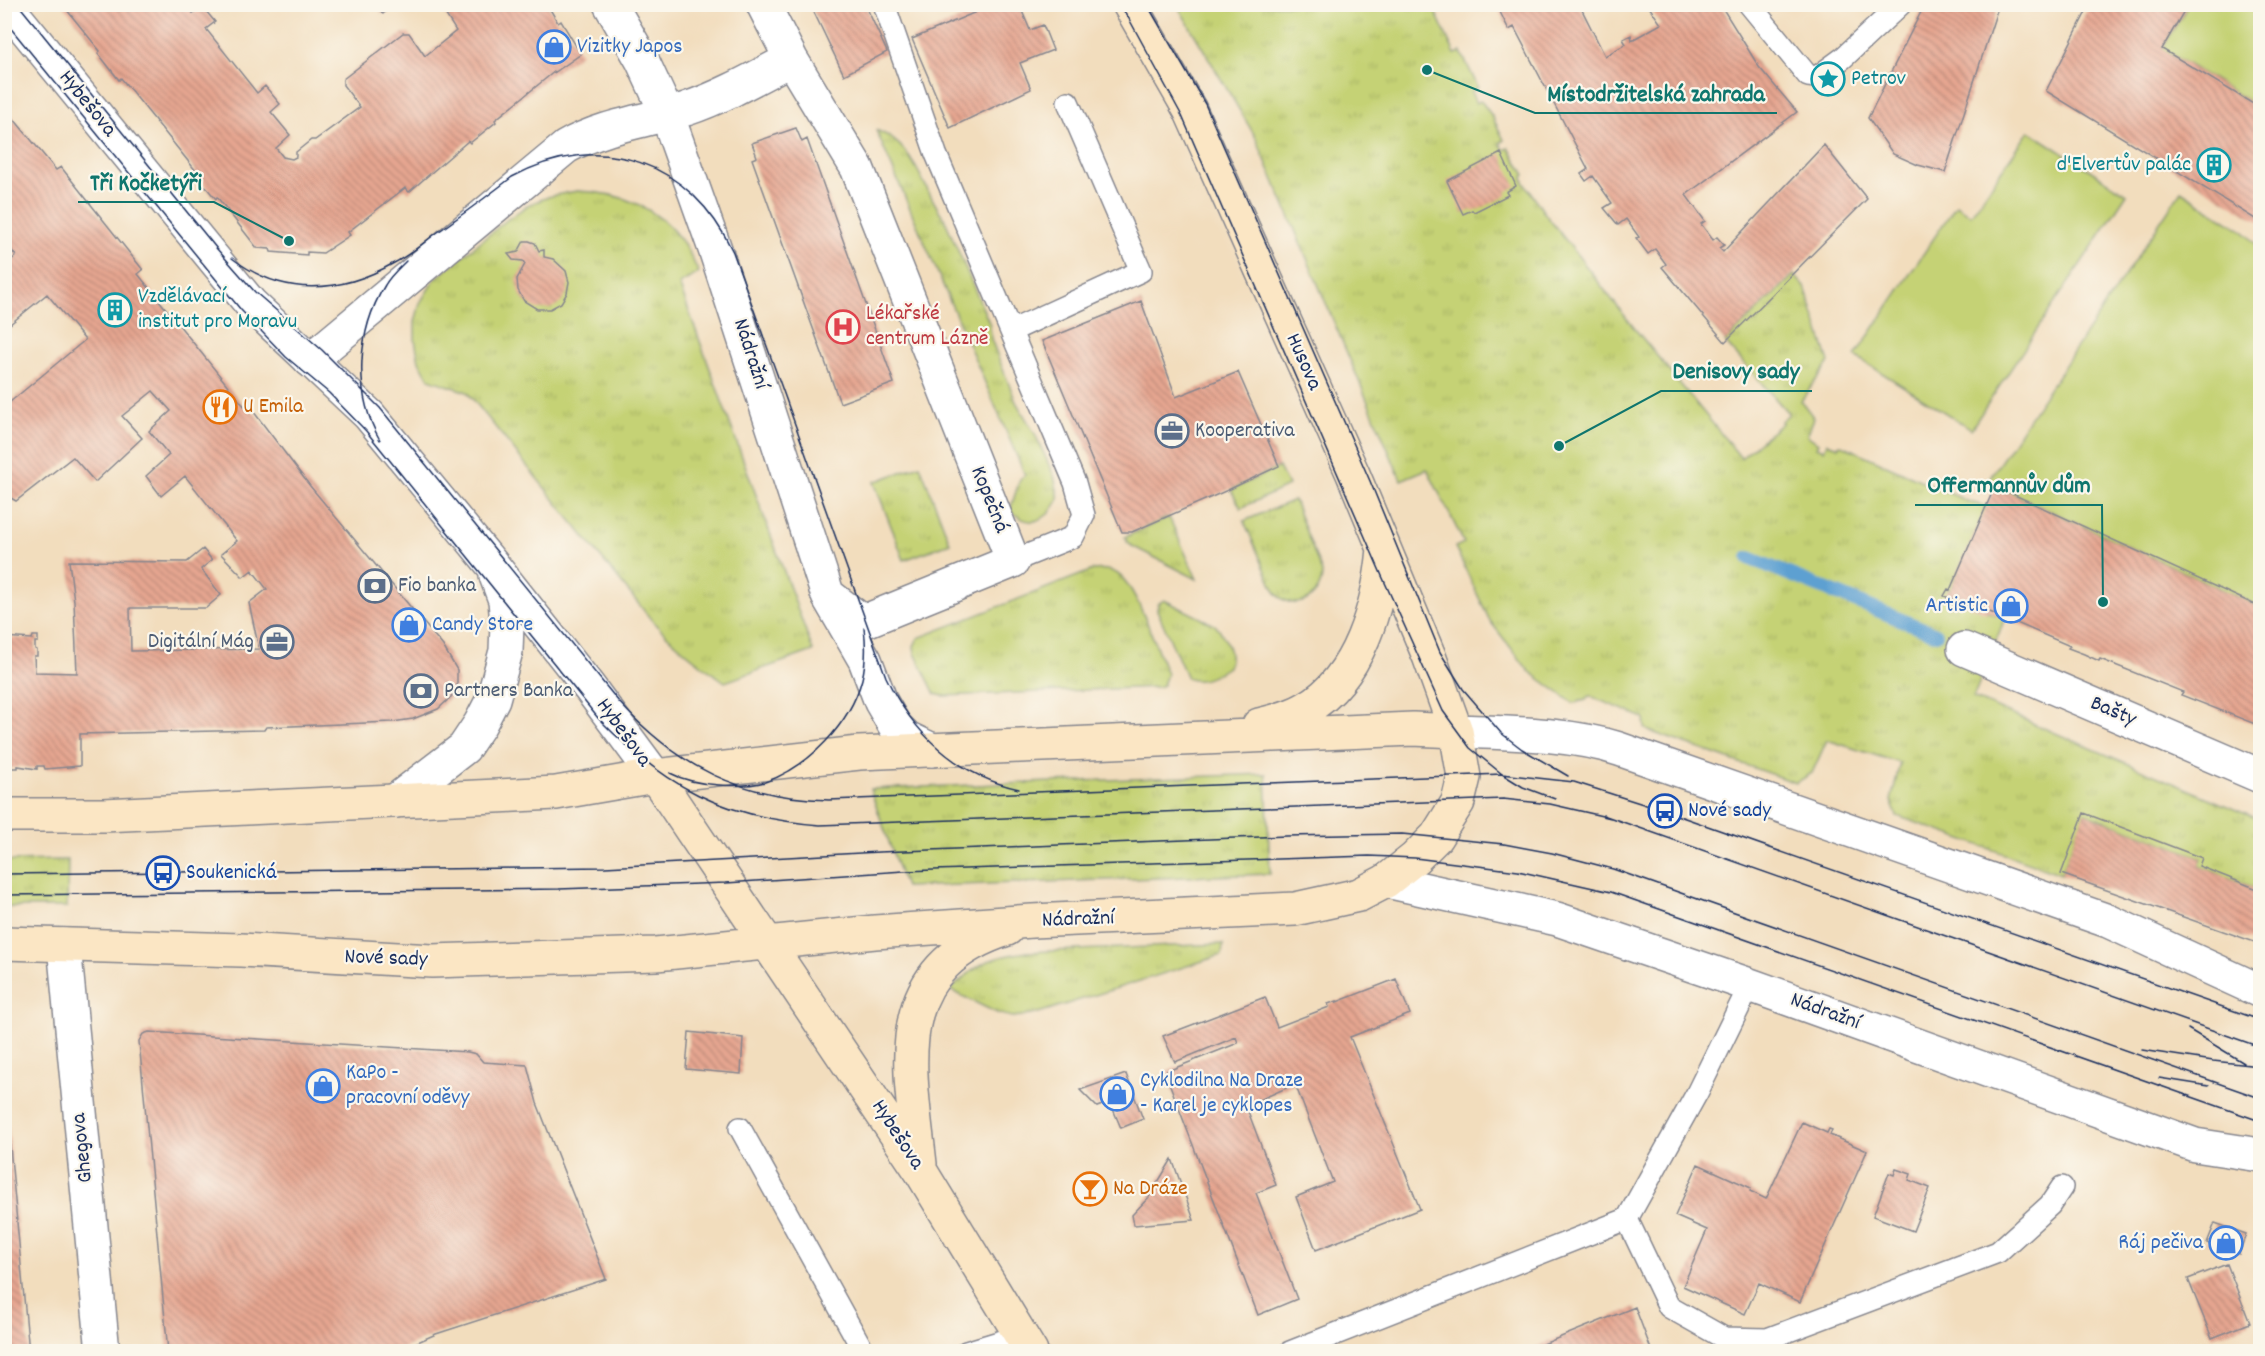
<svg xmlns="http://www.w3.org/2000/svg" width="2265" height="1356" font-family="Dekko,sans-serif">
  <style>
    .grass { fill: url(#grass-tufts); stroke: #708069; stroke-width: 1.5 }
    .garden { fill: #c5d274; stroke: #708069; stroke-width: 1.5 }
    .lines { fill: none; stroke-linecap: round; stroke-linejoin: round }
    .stream { stroke: #5da0d1; stroke-width: 14 }
    .building { fill: url(#building-back-hatch) }
    .service-casing { stroke: #86868e; stroke-width: 24 }
    .minor-casing { stroke: #86868e; stroke-width: 36 }
    .tertiary-casing { stroke: #86868e; stroke-width: 36 }
    .secondary-casing { stroke: #86868e; stroke-width: 36 }
    .service { stroke: #fff; stroke-width: 21 }
    .minor { stroke: #fff; stroke-width: 33 }
    .tertiary { stroke: #fff; stroke-width: 33 }
    .secondary { stroke: #fbe6c4; stroke-width: 33 }
    .tram { stroke: #1b2f5e; stroke-width: 1.5 }
    .labels { text-anchor: middle; dominant-baseline: central; stroke-width: 4.5; stroke-linejoin: round; paint-order: stroke }
    .shop-label { font-size: 22px; fill: #366cbe; stroke: #fbf7ec; text-anchor: start }
    .culture-label { font-size: 22px; fill: #0d838f; stroke: #fbf7ec; text-anchor: start }
    .street-label { font-size: 22px; fill: #1b2f5e; stroke: #fbf7ec }
    .health-label { font-size: 22px; fill: #be3a42; stroke: #fbf7ec; text-anchor: start }
    .food-label { font-size: 22px; fill: #c56008; stroke: #fbf7ec; text-anchor: start }
    .service-label { font-size: 22px; fill: #4e5e75; stroke: #fbf7ec; text-anchor: start }
    .transit-label { font-size: 22px; fill: #164399; stroke: #fbf7ec; text-anchor: start }
    .leader { fill: none; stroke: #0f766e; stroke-width: 2 }
    .callout-dot { fill: #0f766e; stroke: #fbf7ec; stroke-width: 2 }
    .callout-label { font-size: 24px; text-anchor: middle; font-weight: bold; fill: #0f766e; stroke: #fbf7ec; stroke-width: 4.5; stroke-linejoin: round; paint-order: stroke }
  </style>
  <defs>
    <pattern id="grass-tufts" width="24" height="20" patternUnits="userSpaceOnUse" patternTransform="scale(1.5)"><rect width="24" height="20" fill="#c5d274"/><path d="M3 7l-1-3M5 7V3M7 7l1-3M15 17l-1-3M17 17v-4M19 17l1-3" fill="none" stroke="#a9b567"/></pattern>
    <pattern id="building-back-hatch" width="6" height="6" patternUnits="userSpaceOnUse" patternTransform="scale(1.5)"><rect width="6" height="6" fill="#e6a690"/><path d="M-1 5l2 2M0 0l6 6M5-1l2 2" fill="none" stroke="#ba8879"/></pattern>
  </defs>
  <rect width="100%" height="100%" fill="#fbf7ec"/>
  <filter id="ink" filterUnits="userSpaceOnUse"><feTurbulence type="fractalNoise" baseFrequency=".0167" numOctaves="2"/><feDisplacementMap in="SourceGraphic" scale="12" xChannelSelector="R" yChannelSelector="G"/><feConvolveMatrix kernelMatrix="1 2 1 2 8 2 1 2 1" color-interpolation-filters="sRGB"/></filter>
  <filter id="wash" filterUnits="userSpaceOnUse"><feTurbulence type="fractalNoise" baseFrequency=".008" numOctaves="4" result="noise"/><feDisplacementMap in="SourceGraphic" scale="24" xChannelSelector="R" yChannelSelector="G"/><feGaussianBlur stdDeviation="1.35" result="paint"/><feColorMatrix in="noise" values="0 0 0 0 0 0 0 0 0 0 0 0 0 0 0 0 0 1.4 0 .05"/><feComposite in="paint" operator="in"/></filter>
  <g filter="url(#wash)">
    <rect width="100%" height="100%" fill="#f2ddbd"/>
    <path class="grass" d="M1177,5H1432L1455,54L1461,52L1478,87L1471,92L1476,103L1481,101L1492,116L1504,140L1500,143L1504,150L1509,148L1525,175L1523,177L1524,182L1543,211L1635,329L1741,458L1782,423L1781,421L1789,414L1725,342L1794,275L1805,287L1829,362L1801,401L1814,418L1807,435L1818,443L1816,447L1824,450L1827,443L1838,447L1839,444L1967,501L1987,507L1950,590L1948,589L1945,596L2005,618L1973,698L2260,820V890L2199,866L2202,858L2085,813L2061,874L1897,816L1891,801L1900,763L1827,740L1812,773L1796,783L1649,731L1645,728L1644,718L1589,696L1586,700L1573,703L1529,671L1490,621L1455,547L1464,543L1427,469L1401,480L1255,136Z
      M876,130C916,145 921,187 944,218L990,325L991,339L1016,402L1034,432L1054,476L1059,499C1047,521 1030,530 1010,510L1020,479L1025,475Z
      M577,191C618,192 656,206 681,240C689,249 693,262 699,273L679,284L813,651L725,682C699,664 676,645 654,623L467,392L429,379L419,361L415,340V322L420,303L434,280L509,218L530,204L551,196Z
      M920,465L950,543L904,560L874,482Z
      M1279,467L1288,486L1241,508L1231,490Z
      M1294,500L1322,573C1322,601 1290,615 1274,590L1244,521Z
      M1169,517L1197,579L1128,544L1125,537Z
      M1093,570C1100,569 1109,569 1116,573C1136,583 1157,651 1167,674L1163,685L1158,687L943,696L935,694L915,653L914,646L918,638Z
      M1164,600L1215,625C1224,635 1235,654 1228,667C1216,675 1200,685 1187,678L1157,610L1158,604Z
      M1266,774L1270,874L905,887L870,789Z
      M68,860L67,907H5V861Z
      M1223,944L1222,955L1032,1015L1012,1017L997,1013L950,990C979,963 988,957 1028,952Z"/>
    <path class="garden" d="M2188,5H2260V108L2162,49Z
      M2029,131L2127,194L1971,429L1855,356L1956,205L1971,215Z
      M2181,191L2243,231L2260,248V607L1987,482Z"/>
    <g class="lines">
      <path class="stream" d="M1749,558L1936,634"/>
    </g>
    <g id="blocks">
      <path class="building" d="M62,4H187L193,13L201,5L215,22L206,29L257,93L265,86L280,104L271,112L290,135L276,148L283,157L292,159L296,157V152L311,140H315L360,107L343,85V79L403,33H409L425,56L456,31L439,4H547L558,23L561,21L581,54L554,73L555,71L495,120L496,122L470,143L468,141L409,192L405,188L348,232L350,235L323,253L307,252V255L271,252L270,249L257,248L217,197L216,199L193,172L196,171L121,78L119,80L98,53L100,51Z
        M374,4H393L383,14Z
        M810,4H865L887,52L844,75Z
        M995,4H1019L1030,30L1043,25L1053,50L1020,63L1031,89L950,128L912,39Z
        M1496,4H1579L1605,56L1626,44L1623,39L1631,35L1632,40L1661,24L1647,4H1720L1759,67L1797,112L1686,195L1705,221L1701,224L1713,240L1717,237L1724,245L1719,248L1723,252L1824,145L1867,199L1725,342L1662,267L1666,264L1655,249L1648,254L1636,238L1639,237L1626,219L1618,225L1604,208L1612,203L1593,176L1586,181L1581,174L1588,169L1514,27L1509,30Z
        M1925,4H1999L1945,172L1918,165L1893,154L1868,118Z
        M2090,4H2188L2162,49L2260,108V222L2046,91Z
        M4,107L56,170L61,167L143,270L138,274L244,406L247,403L310,486L443,646L457,670V686L451,697L438,709L413,719L392,722L266,727L264,730L80,734V766L45,769L44,766H37V769L18,766V768H5L4,637L32,639L33,636H38V642H35V649L37,650V656H34L35,672L77,673L74,601L69,561L187,562L203,549L212,560L201,569L221,595L206,608H130L131,651L259,649L249,603L267,589L252,570L243,577L221,554L237,541L185,476L161,496L146,476L169,455L149,431L171,411L153,391L122,416L142,438L95,482L73,457L16,501L4,494V407L85,340L47,294L4,329V266L16,256L4,241Z
        M796,128L802,142L807,139L894,383L840,403L752,159L757,157L752,143Z
        M1501,153L1516,186L1506,192L1508,195L1474,212L1472,210L1463,214L1447,181Z
        M524,241H529L535,243L539,251L544,250V257L553,259L566,271L569,282L567,293L561,303L550,309H537L524,301L518,290L517,279L525,264L523,261L513,260L508,254L518,252Z
        M1141,301L1176,397L1238,372L1279,466L1230,489L1132,532H1122L1042,341Z
        M1995,486L2260,607V726L2181,695L2183,692L2100,659L2099,661L2084,654L2068,648L2070,646L2005,618L1987,611L1986,613L1944,596L1948,589L1950,590Z
        M2084,813L2202,858L2199,866L2260,890V944L2061,874Z
        M1396,979L1410,1014L1350,1037L1420,1209L1316,1250L1296,1197L1333,1182L1295,1084L1246,1106L1276,1185L1256,1193L1297,1299L1258,1315L1165,1072L1238,1043L1236,1037L1175,1062L1163,1036L1265,997L1277,1027L1329,1007L1328,1004L1337,1001V1002Z
        M149,1032L468,1052L476,1054L483,1062L527,1065L537,1103L606,1279L436,1334L395,1352H168L139,1041L143,1034Z
        M689,1032L743,1038L741,1074L686,1069Z
        M1126,1074L1143,1119L1121,1128L1110,1102L1097,1107L1080,1090Z
        M4,1103H6L29,1352H4Z
        M1802,1122L1827,1133L1829,1129L1832,1130L1830,1135L1867,1151L1800,1302L1759,1283L1745,1314L1683,1286L1707,1230L1675,1216L1698,1164L1751,1188L1750,1191L1766,1199Z
        M1172,1159L1194,1220L1134,1225L1132,1215L1149,1197Z
        M1896,1169L1911,1174L1909,1180L1930,1188L1913,1231L1873,1216L1889,1173L1894,1175Z
        M2215,1223L2246,1234L2239,1254L2207,1243Z
        M2227,1264L2250,1323L2212,1338L2188,1279Z
        M1635,1307L1652,1352H1526V1351Z"/>
    </g>
  </g>
  <g filter="url(#ink)">
    <use href="#blocks" fill-opacity="0" stroke="#86868e" stroke-width="1.5"/>
    <g class="lines">
      <defs>
        <path id="service" d="M884,4L936,154L1075,483L1084,515L1073,537L1013,561
          M1749,4L1808,76L1817,77L1843,58L1901,4
          M1011,331L1141,271L1068,102
          M740,1128L864,1352
          M1627,1219L1669,1307L1724,1338L1767,1339L1998,1252L2050,1205L2062,1187
          M966,1352L1022,1335
          M1290,1352L1627,1219L1697,1093L1750,985"/>
        <path id="minor" d="M610,4L642,60L667,114L716,252L828,596L865,660L881,702L895,726L907,738L932,750
          M763,4L791,59L857,168L1013,561L863,622L832,598
          M310,360L566,147C602,126 646,121 686,109C722,97 757,77 791,59
          M1964,649L2260,776
          M1456,731C1508,733 1569,733 1619,749L2108,921L2260,991
          M1386,881L1557,919L1750,985L2195,1145L2260,1155
          M64,945L103,1352"/>
        <path id="tertiary" d="M5,4L250,303L369,415L491,563L589,687L655,776
          M395,801L464,748L480,724L493,699L506,651L507,624L505,600L496,576"/>
        <path id="secondary" d="M1259,725C1275,721 1292,717 1307,708C1359,678 1379,605 1384,549
          M655,776L920,1170L1031,1352
          M4,815H104L556,793L655,776L859,753L1413,729L1456,731
          M4,943L241,950L432,961L656,954L875,932L1032,921L1295,909L1359,895L1386,881L1415,858L1436,837L1458,802L1464,777L1456,731L1429,656L1353,474L1190,110L1129,4
          M920,1164C909,1064 886,968 1007,929"/>
      </defs>
      <use href="#service" class="service-casing"/>
      <use href="#minor" class="minor-casing"/>
      <use href="#tertiary" class="tertiary-casing"/>
      <use href="#secondary" class="secondary-casing"/>
      <use href="#service" class="service"/>
      <use href="#minor" class="minor"/>
      <use href="#tertiary" class="tertiary"/>
      <use href="#secondary" class="secondary"/>
      <path class="tram" d="M18,4L217,249L255,292L322,350L380,408L619,702C678,767 740,798 829,800L1502,774L1574,782L1665,811L2260,1020
        M1119,4L1128,17L1182,116L1382,576L1443,711L1470,748L1502,774L1523,787L1555,799
        M1147,4L1205,104L1370,481L1440,652L1463,689L1501,733L1522,749L1568,776
        M4,20L241,310L286,357L329,393L366,431L598,718C665,787 724,818 820,825L1503,799L1550,804L1611,818
        M232,258C282,297 340,294 394,263C410,255 424,242 438,232C463,214 488,196 512,177C600,129 691,161 733,252L886,677C912,732 957,776 1019,789
        M380,440C353,393 357,331 385,285C390,276 399,268 406,261
        M670,773C685,781 703,784 719,785C734,786 750,786 765,782C809,767 850,724 862,679C866,663 866,644 864,628
        M1603,815L2260,1047
        M4,874L605,867L879,852L1286,836L1402,834L1504,844L1552,853L1613,869L2260,1098
        M4,895L559,889L726,883L904,871L1369,856L1415,858L1518,871L1611,892L2260,1121
        M2188,1029L2244,1063
        M2142,1050L2213,1061L2260,1066
        M2159,1078L2209,1086"/>
    </g>
  </g>
  <defs>
    <symbol id="shop-ring" viewBox="-11 -11 22 22"><circle r="9.5" fill="#fbf7ec" stroke="#3f7fe0" stroke-width="1.5"/><path d="M-5-2.5h2.3a2.7 3.5 0 0 1 5.4 0H5L5.5 6h-11ZM-1.5-2.5h3a1.5 2.3 0 0 0-3 0Z" fill="#3f7fe0"/></symbol>
    <symbol id="sight-ring" viewBox="-11 -11 22 22"><circle r="9.5" fill="#fbf7ec" stroke="#0f9aa8" stroke-width="1.5"/><path d="M0-6L1.8-2.2L6-1.7L2.9 1.2L3.7 5.4L0 3.3L-3.7 5.4L-2.9 1.2L-6-1.7L-1.8-2.2Z" fill="#0f9aa8"/></symbol>
    <symbol id="building-ring" viewBox="-11 -11 22 22"><circle r="9.5" fill="#fbf7ec" stroke="#0f9aa8" stroke-width="1.5"/><path d="M-4-6H4V6H1V3H-1V6H-4ZM-2.5-4.3h1.7v1.8h-1.7ZM.8-4.3h1.7v1.8H.8ZM-2.5-1h1.7V.8h-1.7ZM.8-1h1.7V.8H.8Z" fill="#0f9aa8"/></symbol>
    <symbol id="hospital-ring" viewBox="-11 -11 22 22"><circle r="9.5" fill="#fbf7ec" stroke="#e0444e" stroke-width="1.5"/><path d="M-5-5h3v3.5h4V-5h3V5h-3V1.5h-4V5h-3Z" fill="#e0444e"/></symbol>
    <symbol id="restaurant-ring" viewBox="-11 -11 22 22"><circle r="9.5" fill="#fbf7ec" stroke="#e8710a" stroke-width="1.5"/><path d="M-5-6h1v4h1v-4h1v4h1v-4h1v5L-1.5 .5V6h-2V.5L-5-1ZM5-6V6H3V1.5H1.5Q1.5-4 5-6Z" fill="#e8710a"/></symbol>
    <symbol id="office-ring" viewBox="-11 -11 22 22"><circle r="9.5" fill="#fbf7ec" stroke="#5c6f8a" stroke-width="1.5"/><path d="M-6-3h4V-5.5h4V-3h4V5H-6ZM-1-4.5V-3h2v-1.5ZM-6 0V1H6V0Z" fill="#5c6f8a"/></symbol>
    <symbol id="bank-ring" viewBox="-11 -11 22 22"><circle r="9.5" fill="#fbf7ec" stroke="#5c6f8a" stroke-width="1.5"/><path d="M-6-4H6V4H-6ZM0-2.3a2.3 2.3 0 1 0 0 4.6a2.3 2.3 0 1 0 0-4.6Z" fill="#5c6f8a"/></symbol>
    <symbol id="bus-ring" viewBox="-11 -11 22 22"><circle r="9.5" fill="#fbf7ec" stroke="#1a4fb4" stroke-width="1.5"/><path d="M-5-6H5V4H4V6H2V4H-2V6H-4V4H-5ZM-3.5-4V0h7V-4ZM-3.5 1.2v1.5H-2V1.2ZM2 1.2v1.5H3.5V1.2Z" fill="#1a4fb4"/></symbol>
    <symbol id="bar-ring" viewBox="-11 -11 22 22"><circle r="9.5" fill="#fbf7ec" stroke="#e8710a" stroke-width="1.5"/><path d="M-6-5H6L.8 .8V4.5H3.5V6h-7V4.5H-.8V.8Z" fill="#e8710a"/></symbol>
  </defs>
  <g fill-rule="evenodd">
    <use href="#shop-ring" x="535" y="28" width="38" height="38"/>
    <use href="#sight-ring" x="1809" y="60" width="38" height="38"/>
    <use href="#building-ring" x="2195" y="146" width="38" height="38"/>
    <use href="#building-ring" x="96" y="291" width="38" height="38"/>
    <use href="#hospital-ring" x="824" y="308" width="38" height="38"/>
    <use href="#restaurant-ring" x="201" y="388" width="38" height="38"/>
    <use href="#office-ring" x="1153" y="412" width="38" height="38"/>
    <use href="#bank-ring" x="356" y="567" width="38" height="38"/>
    <use href="#shop-ring" x="1992" y="587" width="38" height="38"/>
    <use href="#shop-ring" x="390" y="606" width="38" height="38"/>
    <use href="#office-ring" x="258" y="623" width="38" height="38"/>
    <use href="#bank-ring" x="402" y="672" width="38" height="38"/>
    <use href="#bus-ring" x="1646" y="792" width="38" height="38"/>
    <use href="#bus-ring" x="144" y="854" width="38" height="38"/>
    <use href="#shop-ring" x="304" y="1067" width="38" height="38"/>
    <use href="#shop-ring" x="1098" y="1075" width="38" height="38"/>
    <use href="#bar-ring" x="1071" y="1170" width="38" height="38"/>
    <use href="#shop-ring" x="2207" y="1224" width="38" height="38"/>
  </g>
  <g class="labels">
    <g class="shop-label">
      <text x="577" y="47">Vizitky Japos</text>
      <text x="1988" y="606" text-anchor="end">Artistic</text>
      <text x="432" y="625">Candy Store</text>
      <text x="346" y="1073">KaPo -<tspan x="346" dy="25">pracovní oděvy</tspan></text>
      <text x="1140" y="1081">Cyklodilna Na Draze<tspan x="1140" dy="25">- Karel je cyklopes</tspan></text>
      <text x="2203" y="1243" text-anchor="end">Ráj pečiva</text>
    </g>
    <g class="culture-label">
      <text x="1851" y="79">Petrov</text>
      <text x="2191" y="165" text-anchor="end">d'Elvertův palác</text>
      <text x="138" y="297">Vzdělávací<tspan x="138" dy="25">institut pro Moravu</tspan></text>
    </g>
    <g class="street-label">
      <text transform="translate(87 104) rotate(51)">Hybešova</text>
      <text transform="translate(750 354) rotate(72)">Nádražní</text>
      <text transform="translate(1303 362) rotate(66)">Husova</text>
      <text transform="translate(989 500) rotate(68)">Kopečná</text>
      <text transform="translate(2113 712) rotate(23)">Bašty</text>
      <text transform="translate(623 733) rotate(54)">Hybešova</text>
      <text transform="translate(1078 920) rotate(-2)">Nádražní</text>
      <text transform="translate(386 959) rotate(2)">Nové sady</text>
      <text transform="translate(1825 1012) rotate(20)">Nádražní</text>
      <text transform="translate(897 1135) rotate(57)">Hybešova</text>
      <text transform="translate(83 1148) rotate(-96)">Ghegova</text>
    </g>
    <g class="health-label">
      <text x="866" y="314">Lékařské<tspan x="866" dy="25">centrum Lázně</tspan></text>
    </g>
    <g class="food-label">
      <text x="243" y="407">U Emila</text>
      <text x="1113" y="1189">Na Dráze</text>
    </g>
    <g class="service-label">
      <text x="1195" y="431">Kooperativa</text>
      <text x="398" y="586">Fio banka</text>
      <text x="254" y="642" text-anchor="end">Digitální Mág</text>
      <text x="444" y="691">Partners Banka</text>
    </g>
    <g class="transit-label">
      <text x="1688" y="811">Nové sady</text>
      <text x="186" y="873">Soukenická</text>
    </g>
  </g>
  <path class="leader" d="M1427 70L1535 113H1777M289 241L214 202H78M1559 446L1661 391H1812M2103 602L2102 505H1915"/>
  <g class="callout-dot">
    <circle cx="1427" cy="70" r="6"/>
    <circle cx="289" cy="241" r="6"/>
    <circle cx="1559" cy="446" r="6"/>
    <circle cx="2103" cy="602" r="6"/>
  </g>
  <g class="callout-label">
    <text x="1656" y="101">Místodržitelská zahrada</text>
    <text x="146" y="190">Tři Kočketýři</text>
    <text x="1736" y="378">Denisovy sady</text>
    <text x="2009" y="492">Offermannův dům</text>
  </g>
  <rect width="2265" height="1356" fill="none" stroke="#fbf7ec" stroke-width="24"/>
</svg>
